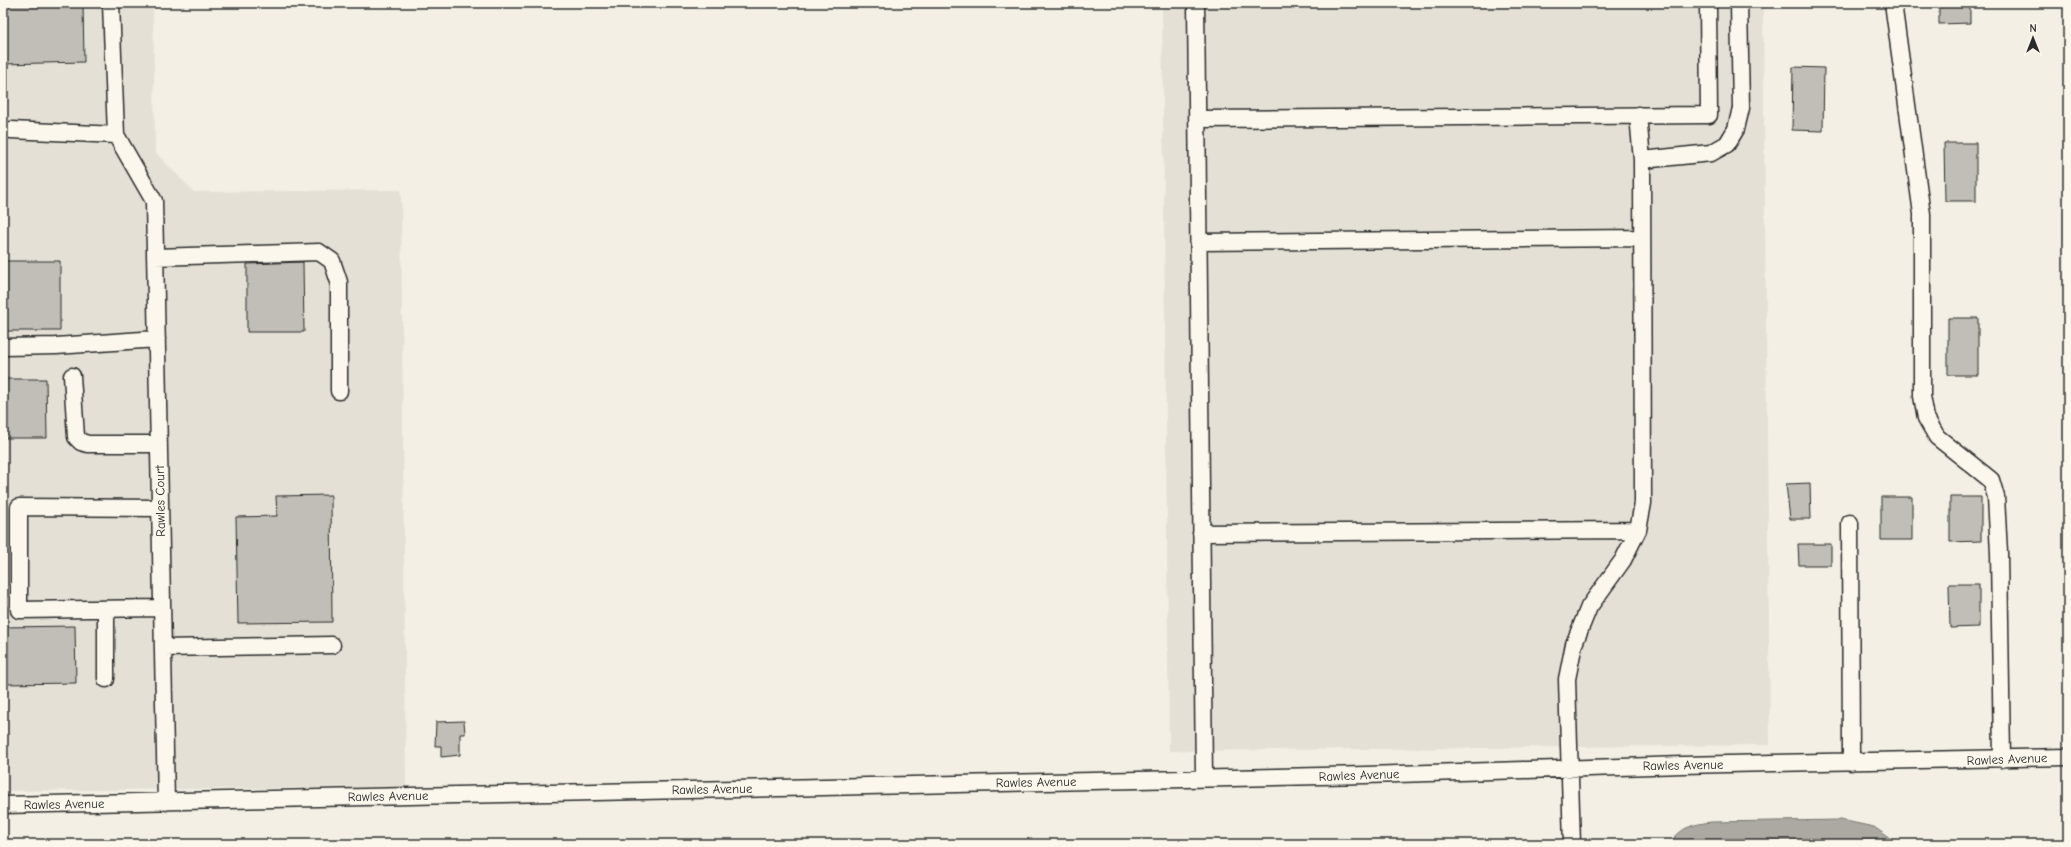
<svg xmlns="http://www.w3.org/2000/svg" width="2071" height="847" font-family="'Comic Neue',sans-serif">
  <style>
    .built { fill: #e4e0d6 }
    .water { fill: #aca9a2; stroke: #787772 }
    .building { fill: #c0beb6; stroke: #2b2b2b }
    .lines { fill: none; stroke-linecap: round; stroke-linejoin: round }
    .minor-casing { stroke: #2b2b2b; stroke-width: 19 }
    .minor { stroke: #fbf7ec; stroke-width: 16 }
    .labels { text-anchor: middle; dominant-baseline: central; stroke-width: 3; stroke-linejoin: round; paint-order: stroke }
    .street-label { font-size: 13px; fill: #2b2b2b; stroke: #fbf7ec }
  </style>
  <rect width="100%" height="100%" fill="#f3efe4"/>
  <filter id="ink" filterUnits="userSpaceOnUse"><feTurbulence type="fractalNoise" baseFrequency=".025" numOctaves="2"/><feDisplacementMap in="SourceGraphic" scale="8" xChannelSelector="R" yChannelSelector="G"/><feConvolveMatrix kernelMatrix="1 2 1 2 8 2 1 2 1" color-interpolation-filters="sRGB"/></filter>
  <g filter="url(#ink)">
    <path class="built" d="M3,3H153L155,152L194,192L401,190L406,787L3,791Z
      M1162,3H1763L1770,745L1169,751Z"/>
    <path class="water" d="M1841,820L1874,827L1898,844H1669C1682,827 1690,825 1711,822Z"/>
    <path class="building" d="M3,3H83L84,62L3,64Z
      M1939,3H1970V23L1939,24Z
      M1793,67L1824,68L1823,131L1792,130Z
      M1944,143H1976V201H1945Z
      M3,261H60V331H3Z
      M303,262L304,332H247V264Z
      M1948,318H1978V375H1948Z
      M3,379H46L47,438H3Z
      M1810,483L1811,519H1790L1786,484Z
      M331,495L332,622L238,623L236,517L277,516L276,496Z
      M1881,497H1912V540H1881Z
      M1950,497H1981V541L1950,542Z
      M1798,544H1831V565H1799Z
      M1949,584H1979V627L1950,628Z
      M75,626L76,683L3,684V627Z
      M464,721L465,734H460V755L441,757V746H435L436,722Z"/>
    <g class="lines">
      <defs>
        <path id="minor" d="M111,3L116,135
          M1196,3L1204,778
          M1893,3L1922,214V396L1926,418L1937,437L1991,480L1996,497L1999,553L2002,759
          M1638,115L1642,160
          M1198,119L1709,115L1708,3
          M11,130L116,135L154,201L166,802
          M1199,242L1642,238
          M155,257L319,252L332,261L339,282V391
          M3,347L56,346L157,339
          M72,376L76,437L81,442L88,444H159
          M160,508L19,507V610L161,608
          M1850,523L1851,762
          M1201,533L1638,530
          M106,610V679
          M163,648L332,645
          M3,805L1366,775L1682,765L2068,757
          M1572,844L1567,679L1574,644L1589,607L1623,560L1638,530L1643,503L1642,160L1711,153L1727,144L1736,129L1741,108L1739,3"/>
      </defs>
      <use href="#minor" class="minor-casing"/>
      <use href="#minor" class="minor"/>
    </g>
  </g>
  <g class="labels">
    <g class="street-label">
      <text transform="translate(160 501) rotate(-91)">Rawles Court</text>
      <text transform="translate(2007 759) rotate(-2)">Rawles Avenue</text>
      <text transform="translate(1683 765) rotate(-1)">Rawles Avenue</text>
      <text transform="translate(1359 775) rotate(-2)">Rawles Avenue</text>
      <text transform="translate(1036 782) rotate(-1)">Rawles Avenue</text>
      <text transform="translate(712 789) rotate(-1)">Rawles Avenue</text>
      <text transform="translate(388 796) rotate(-1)">Rawles Avenue</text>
      <text transform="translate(64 804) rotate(-1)">Rawles Avenue</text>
    </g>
  </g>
  <rect width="2071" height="847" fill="none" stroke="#fbf7ec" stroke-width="16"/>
  <rect x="8" y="8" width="2055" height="831" fill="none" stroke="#2b2b2b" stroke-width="1.5" filter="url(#ink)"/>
  <g transform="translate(2033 38)" stroke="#fbf7ec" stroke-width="3" paint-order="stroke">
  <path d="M0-3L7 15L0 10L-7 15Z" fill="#2b2b2b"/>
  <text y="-6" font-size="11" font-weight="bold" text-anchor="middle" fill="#2b2b2b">N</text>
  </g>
</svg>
